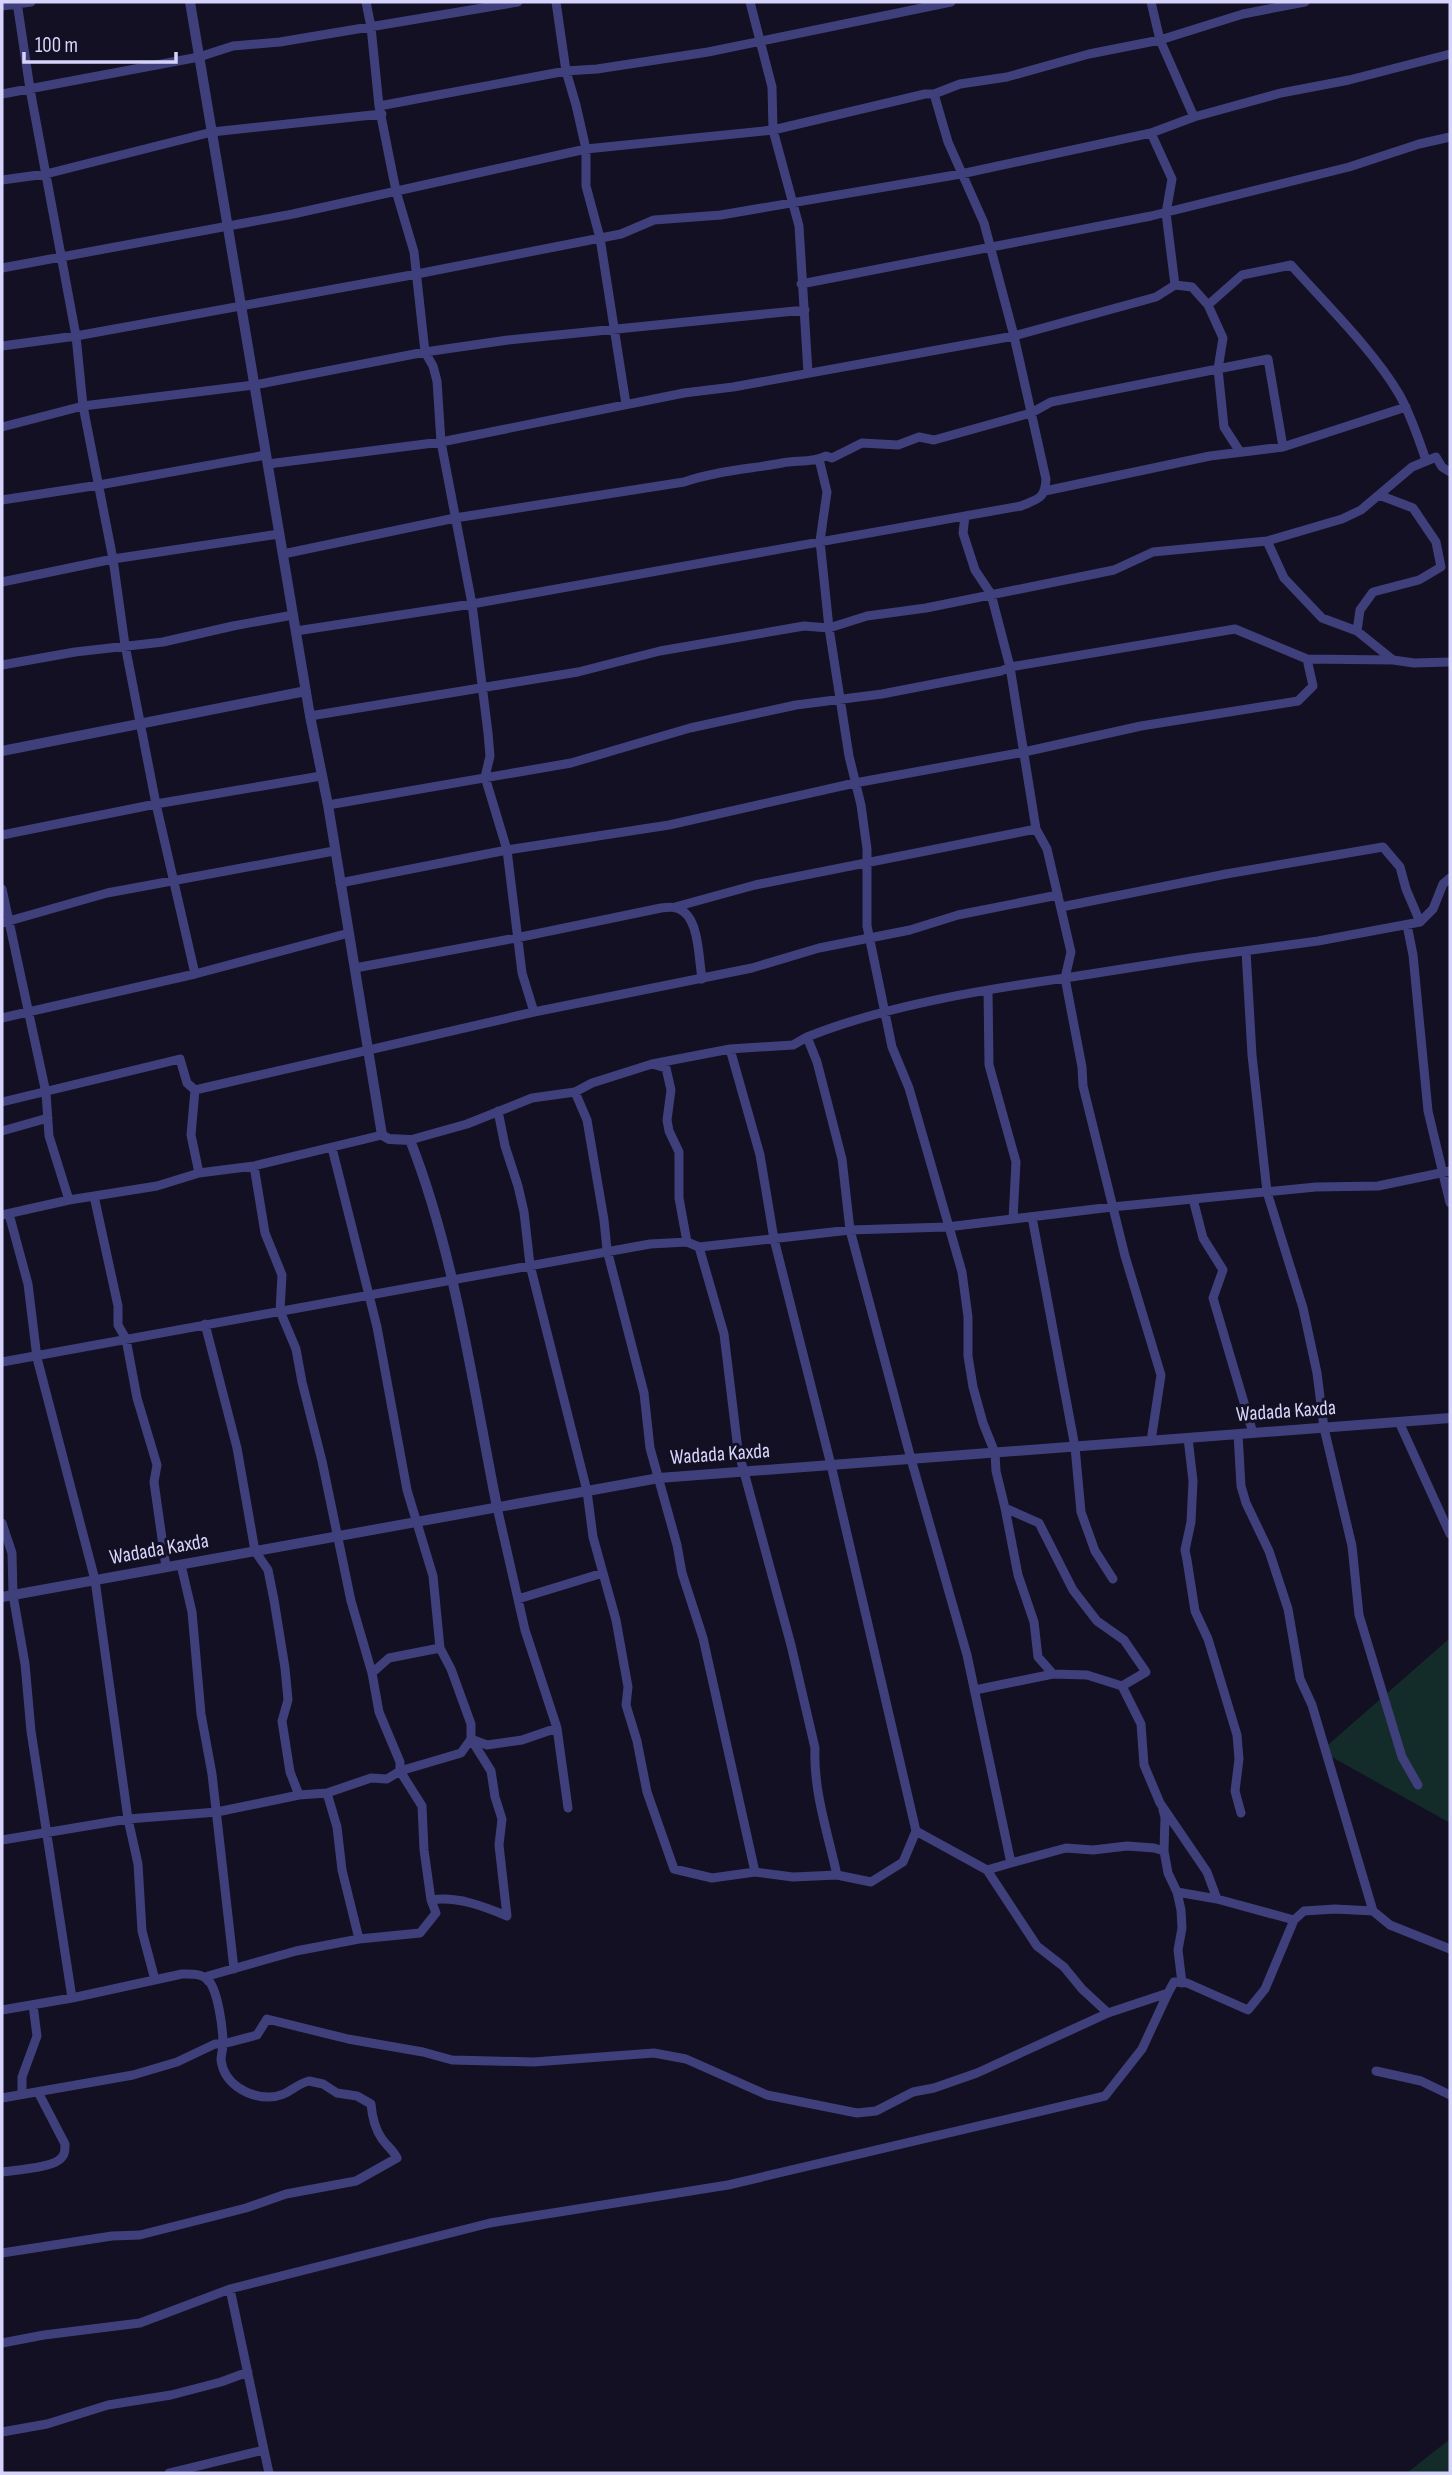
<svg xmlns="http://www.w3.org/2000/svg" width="1452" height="2475" font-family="'Sofia Sans Condensed',sans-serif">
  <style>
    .green { fill: #132b29 }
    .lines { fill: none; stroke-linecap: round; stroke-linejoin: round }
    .minor { stroke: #3f3f7c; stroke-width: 9 }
    .tertiary { stroke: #3f3f7c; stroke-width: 10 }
    .labels { text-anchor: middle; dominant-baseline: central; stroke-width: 6; stroke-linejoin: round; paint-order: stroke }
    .street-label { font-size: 21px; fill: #d7d4fb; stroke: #121022 }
  </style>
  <rect width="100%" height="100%" fill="#121022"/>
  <path class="green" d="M1450,1638V1823L1321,1751Z
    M1450,2439V2473H1407Z"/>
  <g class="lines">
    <path class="minor" d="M17,2L30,89L76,336L83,406L113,559L125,645L156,804L195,974
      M366,2L371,27L379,106L396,191L414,252L425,352L433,366L437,381L441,442L472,604L488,733L490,756L485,777L507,850L522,973L534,1012
      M556,2L566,71L576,105L586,149V186L600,238L626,404
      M750,2L772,87L773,130L799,226L808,373
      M1151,2L1160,40L1194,117
      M2,6L31,2
      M2,94L199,57L233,46L280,42L518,2
      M934,94L960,84L1007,77L1089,54L1160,40L1243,14L1305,2
      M379,106L566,71L597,69L708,52L951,2
      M2,180L46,174L212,132L382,114
      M2,268L293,214L586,149L773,130L925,94H934L948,142L984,223L1014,336L1046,479C1045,499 1038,499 1021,506L472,604L296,631
      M801,284L1151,216L1349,167L1419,144L1450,137
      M1175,285L1192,287L1208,305L1223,338L1218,369L1224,427L1240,452
      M1208,305L1242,275L1291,265C1325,303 1374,351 1399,394C1411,415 1418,438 1426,460
      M2,346L76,336L417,274L621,234L654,220L721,215L961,174L1151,133L1194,117L1281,93L1349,80L1450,54
      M2,427L83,406L254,385L425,352L508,340L805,310
      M819,459L827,492L820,541L829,628L849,756L861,805L867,849V926L892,1047L909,1088L962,1272L968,1317V1356L973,1387L983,1423L995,1453L996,1471L1005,1508L1039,1523L1073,1590L1097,1621L1124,1640L1146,1672L1122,1686
      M268,464L441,442L684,393L733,387L1014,336L1156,297L1175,285L1166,213L1172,179L1151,133
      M1045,491L1210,456L1283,447L1406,407
      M2,500L99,485L266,455
      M1267,541L1284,578L1322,618L1357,631L1393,660L1414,663L1450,662
      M283,554L455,518L684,482C716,471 749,469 782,463C797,460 812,463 826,456L832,458L862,443L898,445L919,437L934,440L1031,413L1051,402L1268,359L1283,447
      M2,582L113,559L279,534
      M1357,631L1360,610L1373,592L1419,580L1441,567L1436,542L1413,508L1379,495
      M1393,660L1307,659L1235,629L1010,667L1036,829L1047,849L1071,952L1065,978L1192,958L1318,941L1420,922L1433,909L1443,884L1450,878
      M2,665L75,652L163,642L233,626L293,615
      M310,716L578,672L660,651L804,626L829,628L867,616L926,608L1114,570L1153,552L1267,541L1342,519L1361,510L1412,467L1436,457L1442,467L1450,472
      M328,805L571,763L690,728L796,705L882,694L1001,671L1010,667L991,594L975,570L963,533L965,516
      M2,835L156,804L321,776
      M340,883L507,850L669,825L855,783L1024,752L1141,726L1298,701L1313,686L1307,659
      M2,889L46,1093L49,1136L69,1200
      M675,907L755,885L1036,829
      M1061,907L1226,874L1383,847L1400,867L1406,889L1420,922
      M2,923L107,893L334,851
      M1407,925L1413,955L1428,1111L1450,1203
      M1246,951L1252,1055L1267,1192L1303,1308L1317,1373L1324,1428L1352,1546L1359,1615L1402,1757L1418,1785
      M355,968L516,938L661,908C669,907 677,906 684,912C699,923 699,961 702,979
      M988,990L989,1065L1016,1162L1013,1219
      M2,1018L195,974L349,933
      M807,1037C884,1006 981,990 1065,978L1082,1067L1083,1086L1125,1256L1161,1375L1151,1441
      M652,1064L730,1049L793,1045L807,1037L817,1062L842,1159L850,1230L911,1459L967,1655L1011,1863L987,1870L916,1831L831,1465L774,1239L760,1155L730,1049
      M195,1090L534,1012L752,968L819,948L910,930L958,915L1058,895
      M575,1092L587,1120L604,1220L607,1250L644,1393L650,1448L677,1545L682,1573L703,1638L755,1872L793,1877L837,1875L871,1882L903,1862L916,1831
      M2,1102L180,1059L187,1083L195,1090L191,1135L199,1173
      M498,1111L505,1146L518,1186L524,1212L530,1265L587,1491L593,1537L616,1620L628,1687L626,1705L637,1741L647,1792L674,1869L712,1878L755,1872
      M2,1131L48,1118
      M410,1140L467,1124L532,1098L575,1092L592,1083L652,1064L666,1068L671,1090L667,1120L669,1131L679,1152V1198L687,1242
      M254,1166L265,1233L282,1275L280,1311L296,1349L302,1382L322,1461L351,1601L372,1673L379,1712L400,1762V1771L422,1806L424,1850L431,1900C457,1896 483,1906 507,1916L499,1845L502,1819L495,1797L491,1771L471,1739L487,1745L522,1740L557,1728
      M94,1196L118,1306V1325L126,1339L137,1398L157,1465L154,1482L166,1567
      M1193,1199L1203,1238L1223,1270L1213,1298L1253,1433
      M9,1214L28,1284L37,1358L95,1580L128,1819L138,1864L142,1931L155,1980
      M2,1215L69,1200L157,1186L199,1173L254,1166L382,1135
      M1032,1217L1075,1447L1081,1512L1095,1551L1113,1579
      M699,1247L724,1334L738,1450L791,1645L815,1748C813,1790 828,1834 837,1875
      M205,1324L237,1448L255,1551L268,1570L274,1600L285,1668L288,1700L282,1721L290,1772L299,1795
      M2,1362L650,1244L687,1242L699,1247L850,1230L947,1227L1112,1207L1316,1187L1378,1186L1450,1171
      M1399,1422L1450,1534
      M1238,1434L1241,1486L1246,1503L1269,1551L1288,1609L1300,1679L1312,1705L1373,1911L1390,1925L1450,1949
      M1188,1438L1193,1481L1191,1522L1185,1550L1187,1560L1195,1611L1208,1639L1237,1735L1239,1759L1235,1791L1241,1813
      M497,1507L525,1630L557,1728L568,1808
      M2,1523L12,1553L13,1595L25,1664L31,1731L72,1998
      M181,1565L192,1612L201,1714L212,1774L234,1969
      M518,1599L603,1573
      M372,1673L389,1658L440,1648
      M975,1690L1053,1674
      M327,1793L337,1827L342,1870L359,1939
      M2,1840L128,1819L217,1812L299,1795L327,1793L371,1778L387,1779L400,1771L461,1753L471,1739V1724L451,1669L440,1648L433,1576L407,1490L377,1327L332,1148
      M1164,1851L1168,1873L1177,1892L1181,1910L1182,1928L1178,1950L1182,1983
      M1011,1863L1066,1848L1093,1850L1127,1846L1154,1848L1164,1851L1165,1817L1163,1810
      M987,1870L1037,1946L1064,1967L1082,1989L1108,2013
      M1177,1892L1217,1899
      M1294,1920L1304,1911L1335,1909L1373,1911
      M208,1981V1976L296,1951L359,1939L420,1933L436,1913L431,1900
      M2,2010L72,1998L182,1974C191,1974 201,1973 208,1980C218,1990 223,2029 223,2044C223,2049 221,2055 221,2060C224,2084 248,2097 269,2097C288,2097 293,2085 309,2081L323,2084L337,2093L357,2096L371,2104C372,2116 375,2129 382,2139C387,2146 393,2150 397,2158L356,2181L286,2194L246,2208L140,2235L112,2236L2,2253
      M1376,2071L1421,2081L1450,2095
      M22,2094V2077L37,2036L33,2005
      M2,2098L133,2075L177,2062L215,2044H223L257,2035L267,2019L348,2039L423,2052L452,2060L534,2062L654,2053L686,2059L767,2095L857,2113L876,2111L913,2092L934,2088L977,2073L1108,2013L1168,1993L1174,1982L1187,1983L1248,2010L1265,1989L1294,1920L1217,1899L1207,1872L1160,1803L1144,1765L1141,1724L1122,1686L1087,1675L1053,1674L1038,1657L1034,1622L1018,1575L1005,1508
      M2,2172C16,2170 49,2168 59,2160C65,2156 65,2151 65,2144L38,2092
      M230,2289L264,2450
      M2,2343L44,2335L140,2323L230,2289L490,2223L728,2185L1105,2096L1142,2049L1168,1993
      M2,2432L47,2424L108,2405L171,2395L221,2382L248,2372
      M169,2473L264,2450L269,2473"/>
    <path class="tertiary" d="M190,2L310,716L328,805L382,1135L389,1139L410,1140C455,1254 473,1387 497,1507
      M2,751L306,691
      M2,1597L659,1478L1450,1418"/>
  </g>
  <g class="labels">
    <g class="street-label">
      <text transform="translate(1286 1411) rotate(-4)">Wadada Kaxda</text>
      <text transform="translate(720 1454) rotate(-4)">Wadada Kaxda</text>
      <text transform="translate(159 1549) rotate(-10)">Wadada Kaxda</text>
    </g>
  </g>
  <rect width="1452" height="2475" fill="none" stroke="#d7d4fb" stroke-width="7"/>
  <path d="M24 52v10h152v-10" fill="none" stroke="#d7d4fb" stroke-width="3.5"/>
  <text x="35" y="52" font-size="21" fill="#d7d4fb" stroke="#121022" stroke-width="5" paint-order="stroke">100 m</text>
</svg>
